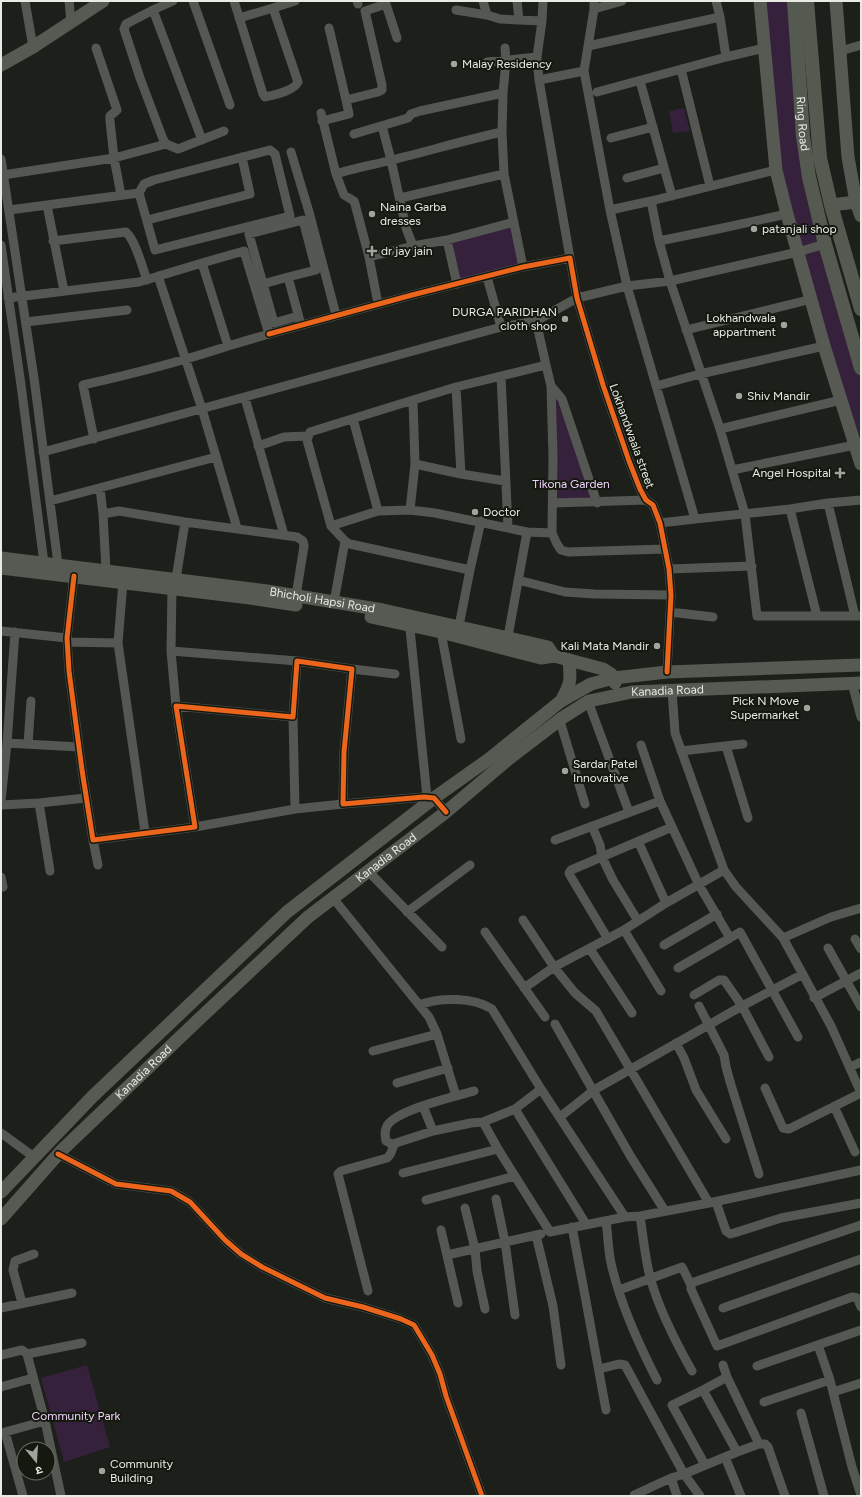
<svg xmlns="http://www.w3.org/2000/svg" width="862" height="1497" font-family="Figtree,'Noto Sans Devanagari',sans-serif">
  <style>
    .green { fill: #36213d }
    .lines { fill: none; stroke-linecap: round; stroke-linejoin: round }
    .street { stroke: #555852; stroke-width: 9 }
    .secondary { stroke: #575a53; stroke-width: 13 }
    .primary { stroke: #555a51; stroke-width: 14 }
    .cycleway-casing { stroke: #14180f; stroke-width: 8 }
    .cycleway { stroke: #eb651d; stroke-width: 5 }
    .poi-dot { fill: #a0a49d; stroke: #14180f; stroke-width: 1.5 }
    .labels { text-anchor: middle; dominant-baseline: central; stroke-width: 4; stroke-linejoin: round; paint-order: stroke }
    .poi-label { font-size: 12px; fill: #e7ebe4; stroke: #14180f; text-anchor: start }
    .street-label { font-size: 12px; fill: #e7ebe4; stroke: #14180f }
    .park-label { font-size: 12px; fill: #eed2f9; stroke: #14180f }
  </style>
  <rect width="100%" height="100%" fill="#1d1f1a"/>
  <path class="green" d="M759,1H794L811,188L861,366V469L800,271L774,120Z
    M684,108L690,131L673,133L669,111Z
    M514,222L520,268L457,284L447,240Z
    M551,386L596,500L553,503Z
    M87,1365L110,1447L64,1462L41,1378Z"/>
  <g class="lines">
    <path class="street" d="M25,1L33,47
      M69,1L71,22
      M173,1L153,10L202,140
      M193,1L230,105
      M234,1L263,94L265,97C274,95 294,91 298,82L273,8L239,18
      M357,1L358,4
      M385,1L397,38
      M483,1L487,15
      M517,1L519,20
      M716,1L720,17
      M273,8L295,1
      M594,9L622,1
      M153,10L126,24L124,29L140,78L163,139L166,144L178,149L224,131
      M456,10L487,15L500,19L542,21
      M329,28L346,100
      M588,46L720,17L726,57
      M96,48L117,110L110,116V121L114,158L121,195
      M505,48L506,61L503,93L502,132L504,174L523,267
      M840,51L861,45
      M487,62L537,57
      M681,69L710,186
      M584,71L594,9V1
      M539,80L537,57L542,21L543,1
      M640,81L672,196
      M597,92L726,57L765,48
      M321,113L336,174
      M322,121L349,114L346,100L378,92L382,90V85L365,11L386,4
      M382,126L391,160L406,228L413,246
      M354,134L408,118L411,114L420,111L503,93
      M611,138L653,127
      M291,152L309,212L336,315
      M1,159L34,378L58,564
      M3,175L114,158L166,144
      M627,178L664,168
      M400,198L504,174
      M651,201L776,170
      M47,205L64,291
      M9,210L139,193L155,250L290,216L275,154L270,150L154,180L144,184L139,193
      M147,220L250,194L242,157
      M447,240L457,284
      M53,241L126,232C136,241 142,267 147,280
      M659,241L670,281L720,429L745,514L757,616H861
      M825,244L798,252L670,281L627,286L695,519L790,509L828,503L861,500
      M1,245L21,385L44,563
      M369,257L355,204L354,201L344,195L336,174C355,168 373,165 392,160C429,151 465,140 502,132
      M570,258L539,80L584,71L610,210
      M158,276L202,409L237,528
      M487,277L501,327
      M263,284L288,277
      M8,298L139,282L202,263L228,346L269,334L244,251L202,263
      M378,304L369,257L413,246L447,240L514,222
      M298,316L274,323L249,234L303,220L316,270L288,277L301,325
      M26,322L127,310
      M686,330L812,299
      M269,334L412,295L523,267L570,258L577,298L603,385L629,461L640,489L646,500L653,505L660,523L669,569L671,595L667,672
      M546,365L536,321L577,298L627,286L610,210L651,201L659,241L718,229L787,214
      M501,376L508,528
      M551,386L562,399L597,503
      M656,386L700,374L824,346
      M245,398L284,535
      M353,419L378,511
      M720,429L841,400
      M94,439L83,385C132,374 180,362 228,346
      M258,446L284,437L307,436
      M43,452L501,327L536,321
      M415,464L461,474L456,387
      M732,470L855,445
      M461,474L505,481
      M100,488L103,514
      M50,501L216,457
      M553,503L646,500
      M828,503L855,616
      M790,509L817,616
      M410,510L415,464L413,400L456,387L546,365L551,386L553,457L552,533L527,532L507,642
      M660,523L695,519
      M331,526L307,440L310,432L413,400
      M552,533L557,544L561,550L568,552L665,549
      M669,569L752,566
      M106,570L103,514L119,511L185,522L297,537L303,541L304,546L296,596
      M470,570L481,521
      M74,576L67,638L69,671L82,770L93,840L195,827L176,706L293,717L297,661L352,669L344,752L343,804L424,797L434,798L446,812
      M176,579L185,522
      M518,580L565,592L594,594L671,595
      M123,582L118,643L145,832
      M172,588L171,651L297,661
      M334,602L345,541
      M670,612L713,617
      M409,619L427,797
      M1,631L67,638
      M458,631L470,570L350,544L345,541L331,526L378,511L410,510L435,513L527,532
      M441,632L461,739
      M67,642L118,643
      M171,651L176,706
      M352,669L395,674
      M852,683L861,717
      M672,691L675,733L724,870L736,887L783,938L831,1026L861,1093
      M588,701L629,812
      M293,717L295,809
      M560,721L585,804
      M7,743L79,747
      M28,744L31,701
      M641,745L660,801L672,827L699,885L730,938L678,968
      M726,746L748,818
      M681,751L743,744
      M1,801L7,743L15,632
      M39,803L50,871
      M1,805L39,803L86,798
      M592,826L600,845L602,857L613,880L638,921
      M195,827L295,809L343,804
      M93,840L98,865
      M555,840L660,801
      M638,841L666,903
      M368,871L442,947
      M1,877L3,887
      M333,898L429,1017L437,1034L456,1096
      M407,912L470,865
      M523,920L554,967L575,993L596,1011L709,1203
      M624,930L666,903L724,870
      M485,932L545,1017
      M730,938L740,932L798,1037
      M783,938L831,917L861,908
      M608,939L571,877L569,873L571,870L672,827
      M855,939L861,949
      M664,945L717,914
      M828,948L861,1007
      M590,949L632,1013
      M524,988L554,967L624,930L661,991
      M694,995L719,980H724L742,1006L769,1057
      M814,998L861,973
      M419,1005C440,997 473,997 492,1009L541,1089L625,1217
      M699,1006L724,1055L726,1067L731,1085L759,1174
      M555,1024L631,1157L665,1211
      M676,1043L684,1058L696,1090L726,1139
      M373,1051L437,1034
      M850,1067L861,1062
      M397,1083L448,1068
      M765,1088L783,1128L789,1129L861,1093
      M541,1089L515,1109L586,1224
      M423,1106L433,1131
      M834,1106L855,1152
      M560,1117L594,1090L742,1006L803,974
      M483,1122L498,1149L550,1232L625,1217L640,1216L709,1203L861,1170
      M1,1133L34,1157
      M394,1145L386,1141C385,1136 384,1132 387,1126C395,1110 456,1096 474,1091
      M58,1154L116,1184L171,1191L190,1202L225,1240L241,1254L262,1267L325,1298L363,1307L401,1319L414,1325L432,1355L440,1374L446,1396L482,1496
      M403,1173L498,1149
      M496,1199L505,1242L515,1315
      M426,1200L515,1176
      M716,1202L726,1231L730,1234L734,1233L781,1218L861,1203
      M465,1208L475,1249L477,1271L485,1309
      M640,1216C643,1236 645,1257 650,1277C659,1310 675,1341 692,1371
      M606,1221C608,1235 608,1249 611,1263C620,1304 638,1343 657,1380
      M861,1225L694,1282L691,1285V1289L717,1346L852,1297L857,1298L861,1307
      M572,1227L586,1301L606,1410
      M441,1230L458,1303
      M536,1235L553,1306L561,1365
      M447,1255L541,1234
      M619,1290L682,1267L691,1285
      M368,1291L338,1174L341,1171L387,1158C393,1154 391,1147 396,1143L433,1131L471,1123L483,1122L515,1109
      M22,1303L13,1270L15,1261L34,1254
      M1,1308L72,1293
      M723,1308L861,1259
      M818,1345L830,1380L833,1392L861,1383
      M27,1354L82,1343
      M1,1355L22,1350L27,1354L45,1421L61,1496
      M723,1365L727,1377L759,1444
      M757,1366L861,1330
      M599,1369L619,1364L625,1365L684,1474L700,1496
      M727,1377L703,1390L737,1452
      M1,1387L33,1378
      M703,1390L672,1405L705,1465
      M833,1392L852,1467L861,1495
      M764,1402L830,1380
      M801,1413L824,1496
      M725,1457L741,1496
      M671,1478L677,1496
      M23,1496L5,1432L45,1421
      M634,1496V1495L671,1478L684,1474L737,1452L759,1444H765L768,1447L785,1496"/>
    <g class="secondary">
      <path d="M760,1L776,170L787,214L824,346L861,464"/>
      <path d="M836,1L848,157L856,202L861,216"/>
      <path d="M1,65L33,47L103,1"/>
      <path d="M831,205L856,202"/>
      <path id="s1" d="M1,558L267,591L383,610L548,647L554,656L603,669L611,674L615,683"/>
      <path d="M1,568L250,598L296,605"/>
      <path d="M371,617L441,632L541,658L554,656"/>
      <path d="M561,701C571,684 571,680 569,660"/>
      <path d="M1,1192L92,1097L287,912L434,798L489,759L561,701L591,684L614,678L667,672L861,665"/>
      <path id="s2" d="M1,1219L61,1151L196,1022L308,917L446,812L511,757L562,718L589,701L632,692L861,683"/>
    </g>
    <g class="primary">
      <path id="s3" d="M794,1L803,136L809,177L825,244L861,368"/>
      <path d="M807,1L820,158L831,205L861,309"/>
    </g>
    <defs>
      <path id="cycleway" d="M269,334L412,295L523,267L570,258L577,298L603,385L629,461L640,489L646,500L653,505L660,523L669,569L671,595L667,672
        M74,576L67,638L69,671L82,770L93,840L195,827L176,706L293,717L297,661L352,669L344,752L343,804L424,797L434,798L446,812
        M58,1154L116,1184L171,1191L190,1202L225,1240L241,1254L262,1267L325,1298L363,1307L401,1319L414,1325L432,1355L440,1374L446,1396L482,1496"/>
    </defs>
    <use href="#cycleway" class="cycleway-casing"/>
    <use href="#cycleway" class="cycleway"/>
  </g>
  <g class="poi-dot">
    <circle cx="454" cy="64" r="4"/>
    <circle cx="372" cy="214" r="4"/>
    <circle cx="754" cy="229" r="4"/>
    <path d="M370 245h4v4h4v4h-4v4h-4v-4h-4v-4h4z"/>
    <circle cx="565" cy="319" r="4"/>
    <circle cx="784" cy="325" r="4"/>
    <circle cx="739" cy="396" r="4"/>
    <path d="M838 467h4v4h4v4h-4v4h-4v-4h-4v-4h4z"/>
    <circle cx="475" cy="512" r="4"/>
    <circle cx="657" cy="646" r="4"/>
    <circle cx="807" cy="708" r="4"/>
    <circle cx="565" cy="771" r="4"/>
    <circle cx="102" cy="1471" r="4"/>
  </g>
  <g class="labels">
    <g class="poi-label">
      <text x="462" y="64">Malay Residency</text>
      <text x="380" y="207">Naina Garba<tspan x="380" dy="14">dresses</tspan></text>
      <text x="762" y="229">patanjali shop</text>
      <text x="381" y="251">dr jay jain</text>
      <text x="557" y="312" text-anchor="end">DURGA PARIDHAN<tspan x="557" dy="14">cloth shop</tspan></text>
      <text x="776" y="318" text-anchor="end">Lokhandwala<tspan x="776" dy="14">appartment</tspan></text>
      <text x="747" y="396">Shiv Mandir</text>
      <text x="831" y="473" text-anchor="end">Angel Hospital</text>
      <text x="483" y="512">Doctor</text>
      <text x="649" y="646" text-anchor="end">Kali Mata Mandir</text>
      <text x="799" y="701" text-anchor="end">Pick N Move<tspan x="799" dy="14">Supermarket</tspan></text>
      <text x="573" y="764">Sardar Patel<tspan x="573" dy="14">Innovative</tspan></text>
      <text x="110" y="1464">Community<tspan x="110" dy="14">Building</tspan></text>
    </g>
    <g class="street-label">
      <text stroke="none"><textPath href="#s3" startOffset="123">Ring Road</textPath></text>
      <text transform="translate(632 436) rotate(70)">Lokhandwaala street</text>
      <text stroke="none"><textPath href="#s1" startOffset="324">Bhicholi Hapsi Road</textPath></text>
      <text stroke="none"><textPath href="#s2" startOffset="865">Kanadia Road</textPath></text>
      <text stroke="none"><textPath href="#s2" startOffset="529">Kanadia Road</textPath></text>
      <text stroke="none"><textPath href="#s2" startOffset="205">Kanadia Road</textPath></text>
    </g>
    <g class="park-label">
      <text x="571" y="484">Tikona Garden</text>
      <text x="76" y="1416">Community Park</text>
    </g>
  </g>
  <rect width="862" height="1497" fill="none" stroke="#e7ebe4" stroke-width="4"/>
  <g transform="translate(36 1461) rotate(162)"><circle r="19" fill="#14180f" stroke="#686c64"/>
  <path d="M0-3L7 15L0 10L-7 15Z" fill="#a0a49d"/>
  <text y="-6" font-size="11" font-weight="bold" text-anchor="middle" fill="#e7ebe4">उ</text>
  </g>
</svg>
